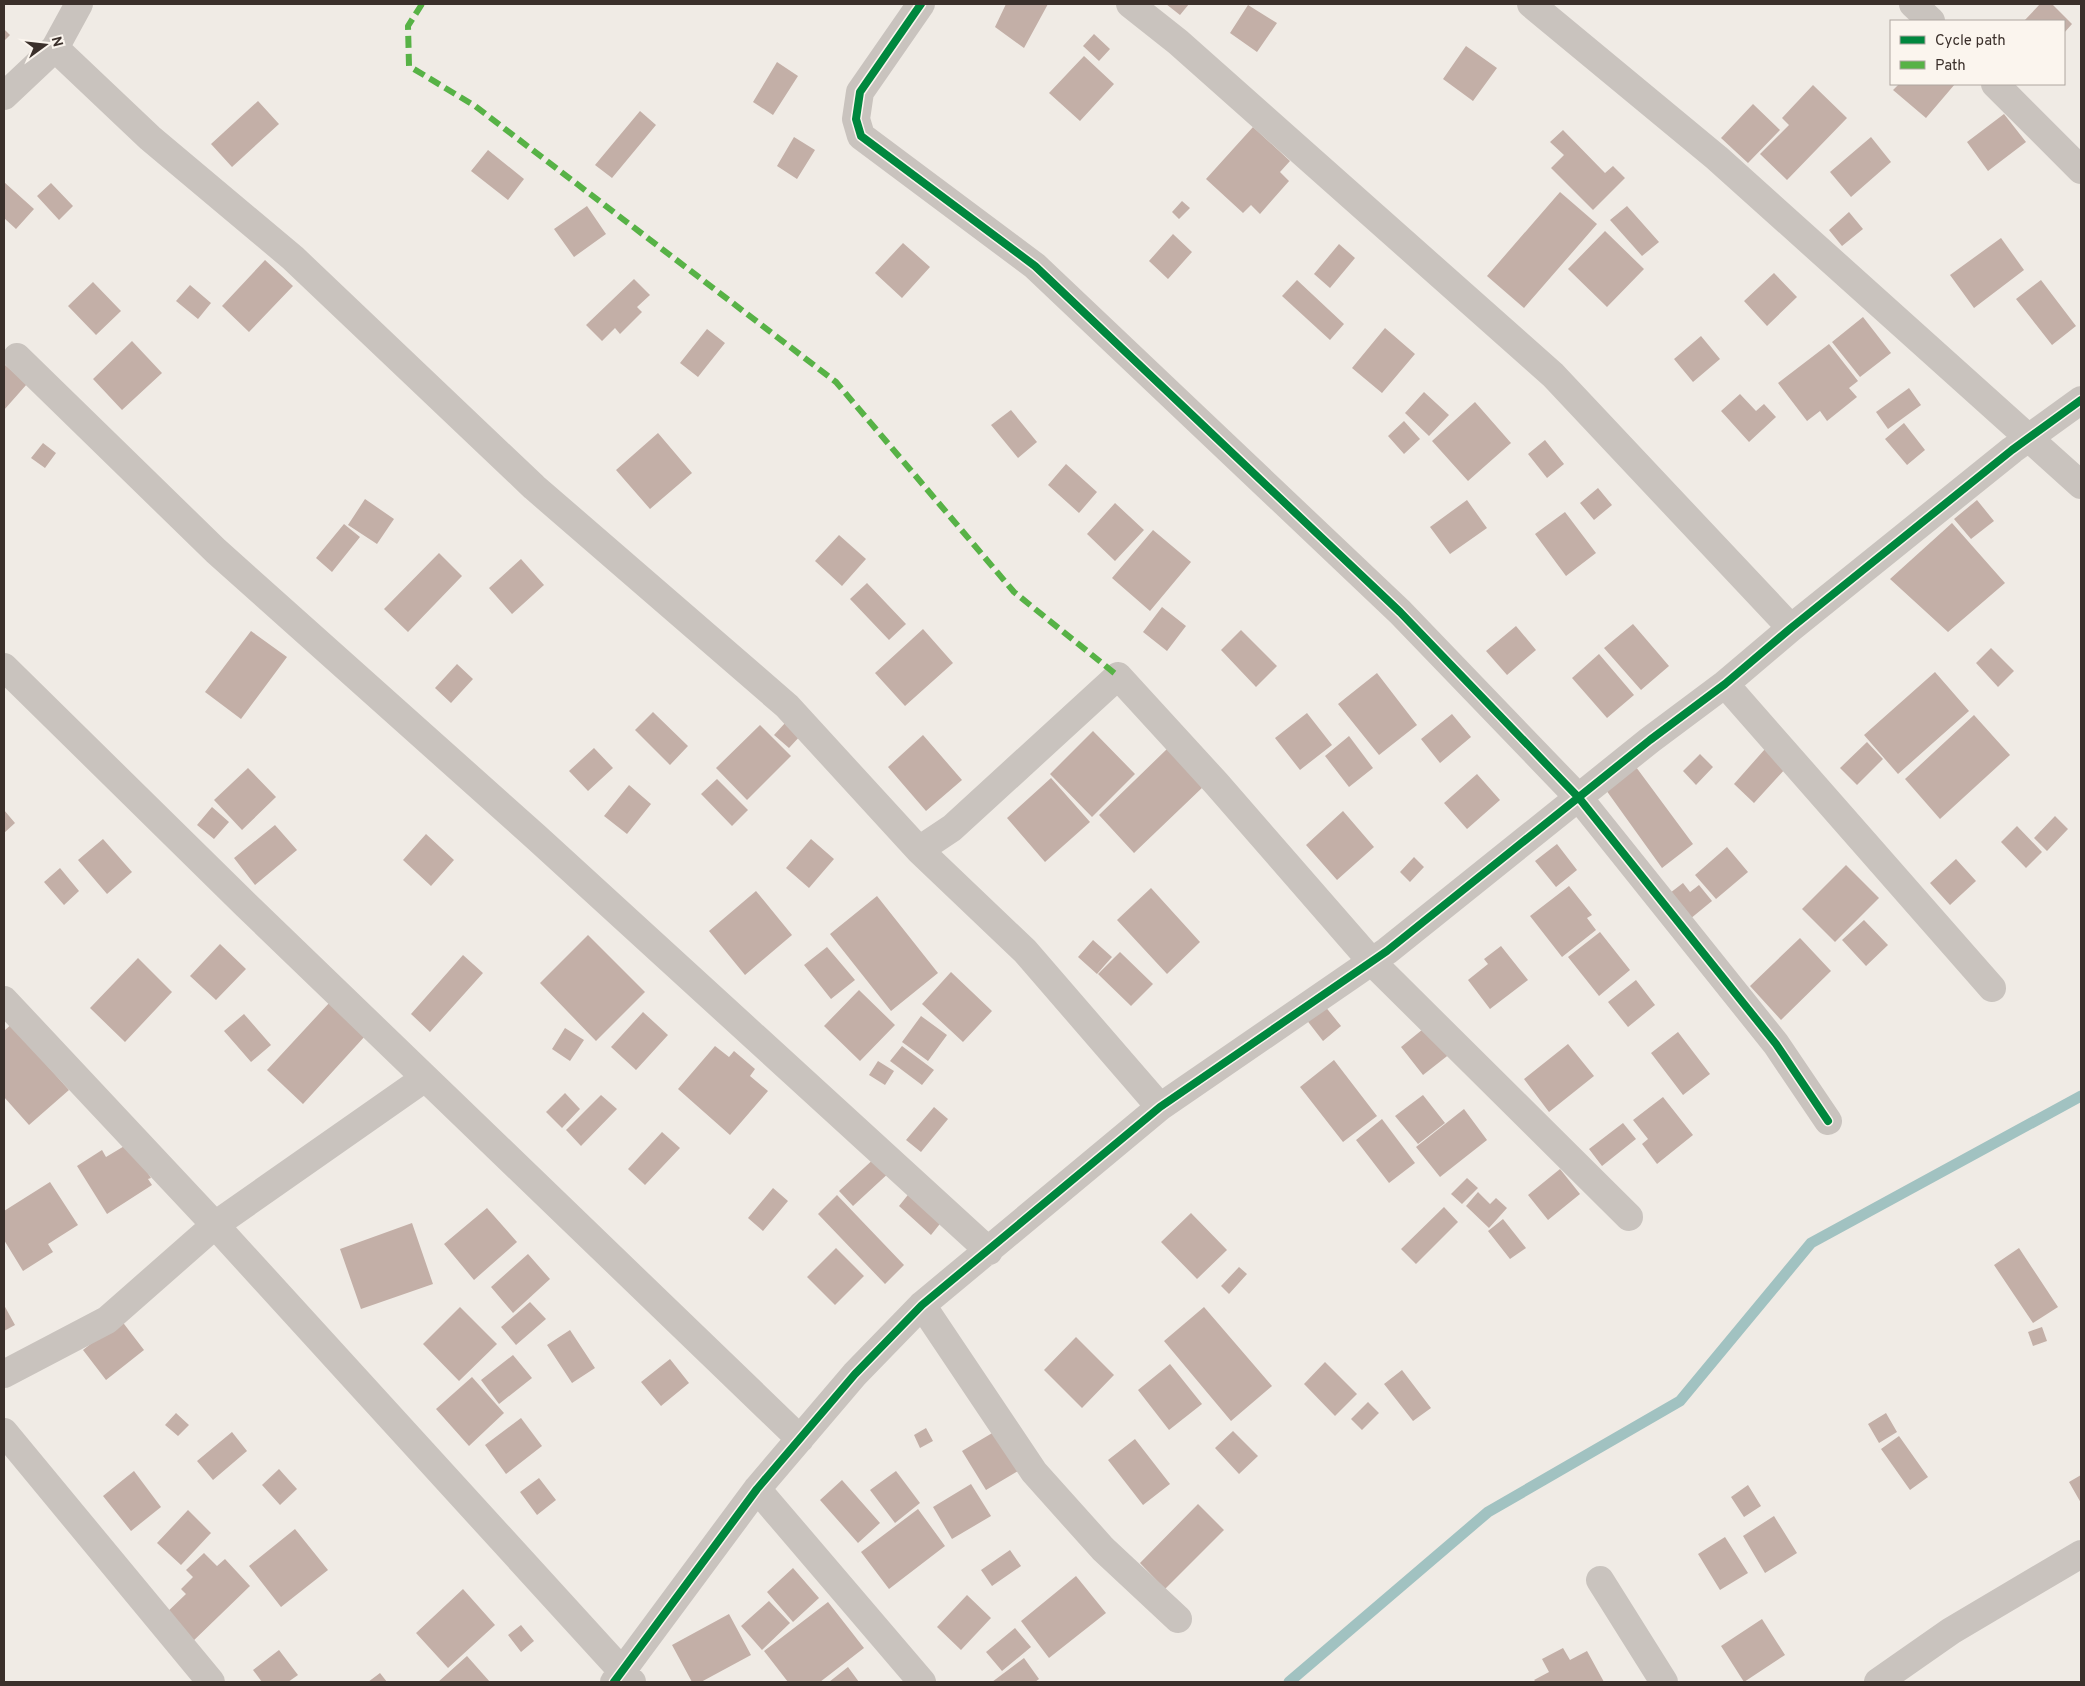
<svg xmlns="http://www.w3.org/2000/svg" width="2085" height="1686" font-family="Overpass,sans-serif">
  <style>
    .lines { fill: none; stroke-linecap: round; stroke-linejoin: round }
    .stream { stroke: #a1c2c1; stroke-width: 11 }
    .building { fill: #c3afa7 }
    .street { stroke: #c9c3be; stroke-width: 28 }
    .quiet { stroke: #57b246; stroke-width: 6; stroke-dasharray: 12 6; stroke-linecap: butt }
    .cycleway-casing { stroke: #fbf5ee; stroke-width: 11 }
    .cycleway { stroke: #00873e; stroke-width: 8 }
  </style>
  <rect width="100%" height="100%" fill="#f0ebe5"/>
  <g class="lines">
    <path class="stream" d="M1289,1682L1488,1512L1680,1401L1811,1243L2081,1096"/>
  </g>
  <path class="building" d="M1006,4H1048L1024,48L995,27Z
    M1166,4H1189L1180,15Z
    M2040,4H2052L2072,24L2064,33V21H2024Z
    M1248,5L1277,23L1257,52L1230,33Z
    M4,29L10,35L4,41Z
    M1094,34L1110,49L1099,61L1083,46Z
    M1466,46L1497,68L1473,101L1443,79Z
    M1084,56L1114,84L1080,121L1049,93Z
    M777,62L798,76L773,115L753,102Z
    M1899,84H1955L1926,118L1893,90Z
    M1813,85L1847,118L1787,180L1760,154L1789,125L1782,118Z
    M258,101L279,124L232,167L211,144Z
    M1753,104L1780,130L1748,163L1721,138Z
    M640,111L656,125L612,178L595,165Z
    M2004,114L2026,142L1988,171L1967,142Z
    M1253,127L1290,161L1280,172L1289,181L1260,214L1251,205L1243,213L1206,179Z
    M1563,130L1605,173L1613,166L1625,178L1593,210L1551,168L1564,155L1550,142Z
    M794,137L815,150L797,179L777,166Z
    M1871,137L1891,162L1851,197L1830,172Z
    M488,150L524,179L508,200L471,171Z
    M4,182L34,209L16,229L4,218Z
    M51,183L73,206L59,220L37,196Z
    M1560,192L1597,224L1524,308L1487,276Z
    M1182,201L1190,208L1179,219L1172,212Z
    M587,206L606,234L574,257L554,229Z
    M1627,206L1659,242L1642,256L1610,220Z
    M1849,212L1863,229L1842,246L1829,230Z
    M1605,231L1644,269L1607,307L1568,269Z
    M1173,234L1192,252L1168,279L1149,261Z
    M2001,238L2024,270L1974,308L1950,275Z
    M903,243L930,267L902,298L875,273Z
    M1339,244L1355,258L1330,288L1314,274Z
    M265,260L293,286L249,332L222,306Z
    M1774,273L1797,297L1767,326L1744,301Z
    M634,279L650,295L637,307L642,312L620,334L615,328L602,341L586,325Z
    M1297,280L1344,324L1330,340L1282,296Z
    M2041,280L2076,326L2052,345L2016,299Z
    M93,282L121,311L96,335L68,306Z
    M190,285L211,303L198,319L176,301Z
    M1863,317L1891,353L1860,377L1832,342Z
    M1385,328L1415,354L1382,393L1352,368Z
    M707,329L725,343L698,377L680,363Z
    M1701,336L1720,359L1693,382L1674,359Z
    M132,341L162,373L122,410L93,379Z
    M1829,344L1858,381L1849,388L1857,397L1827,421L1820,411L1807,421L1778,383Z
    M4,364L27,384L4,410Z
    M1909,388L1921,405L1888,429L1876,412Z
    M1424,392L1449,415L1429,436L1405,413Z
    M1740,394L1756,411L1764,404L1776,417L1749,442L1721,411Z
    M1475,402L1511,443L1468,481L1432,441Z
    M1011,410L1037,442L1018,458L991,425Z
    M1404,421L1420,439L1404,454L1388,436Z
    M1904,423L1925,450L1907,465L1885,439Z
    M658,433L692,473L650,509L616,470Z
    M1545,440L1564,464L1547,478L1528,454Z
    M43,443L56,453L45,468L31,458Z
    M1066,464L1097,492L1079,513L1048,485Z
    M1598,488L1612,505L1594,520L1580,503Z
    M365,499L394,519L377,544L348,525Z
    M1467,500L1487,528L1450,554L1430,527Z
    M1977,500L1994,521L1971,539L1954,519Z
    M1115,503L1144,530L1115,561L1087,534Z
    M1565,512L1596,553L1566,576L1535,534Z
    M1952,523L2005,583L1948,632L1890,579Z
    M344,524L360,537L332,572L316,558Z
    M1153,530L1191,562L1150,611L1112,578Z
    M839,535L866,559L842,586L815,561Z
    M439,553L462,576L408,632L384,609Z
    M521,559L544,585L512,614L489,588Z
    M867,583L906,624L889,640L850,599Z
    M1162,607L1186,626L1167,651L1143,632Z
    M1633,624L1669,666L1641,690L1604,648Z
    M1516,626L1536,650L1507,675L1486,651Z
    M923,629L953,663L905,706L875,673Z
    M1241,630L1277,666L1256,687L1221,650Z
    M251,631L287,657L241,719L205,692Z
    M1991,648L2014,671L1998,687L1976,663Z
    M1599,654L1634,695L1607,718L1572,678Z
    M457,664L473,679L451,703L435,688Z
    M1935,672L1969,711L1898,774L1864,735Z
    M1377,673L1417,725L1379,755L1338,704Z
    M653,712L688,746L670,765L635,730Z
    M1307,713L1332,745L1300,770L1275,738Z
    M1452,714L1471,737L1440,763L1421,739Z
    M1974,715L2010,755L1940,819L1905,779Z
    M786,722L801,735L789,748L774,735Z
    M760,725L791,756L747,800L716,768Z
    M1093,731L1135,774L1092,817L1050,774Z
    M923,735L962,780L926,811L888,767Z
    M1349,736L1373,768L1349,787L1325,756Z
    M1867,742L1883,759L1857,785L1840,768Z
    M594,748L613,768L588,791L569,771Z
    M1168,748L1204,786L1134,853L1099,815Z
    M1765,749L1786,768L1754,803L1734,784Z
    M1700,754L1713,767L1696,785L1683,771Z
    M1636,767L1693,844L1662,868L1606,790Z
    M248,768L276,797L242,830L214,800Z
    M1477,774L1500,800L1467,829L1444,803Z
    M1051,778L1090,822L1045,862L1007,818Z
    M717,779L748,810L732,826L701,794Z
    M629,785L651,804L627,834L604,816Z
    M212,807L229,822L214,839L197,825Z
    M4,810L15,823L4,833Z
    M1343,811L1374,847L1337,880L1306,845Z
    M2055,816L2068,829L2047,851L2034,838Z
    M275,825L297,850L255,885L234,858Z
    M2017,826L2042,852L2026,868L2001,842Z
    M426,834L454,860L431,886L403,860Z
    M103,839L132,872L107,894L78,860Z
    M811,839L834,859L809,888L786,868Z
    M1557,844L1577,870L1556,887L1535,861Z
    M1727,847L1748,872L1716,899L1695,875Z
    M1414,857L1424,867L1410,882L1400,872Z
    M1956,859L1976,881L1950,905L1930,883Z
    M1846,865L1879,898L1835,942L1802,909Z
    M60,868L79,891L64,905L44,882Z
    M1683,883L1690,892L1699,885L1712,901L1690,919L1670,893Z
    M1569,886L1592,915L1587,918L1596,930L1562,957L1530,916Z
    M1151,888L1200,942L1167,974L1117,920Z
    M756,891L792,935L745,975L709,931Z
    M877,896L938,973L891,1011L830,934Z
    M1864,920L1888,945L1866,966L1842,940Z
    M1600,932L1630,970L1599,996L1568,957Z
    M588,935L645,992L596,1041L540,983Z
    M1800,938L1831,971L1781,1020L1750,986Z
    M1093,940L1112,957L1097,974L1078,957Z
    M220,944L246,969L216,1000L190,976Z
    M1501,946L1528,980L1490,1009L1468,980L1488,964L1484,959Z
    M827,947L855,980L831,999L804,965Z
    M1120,952L1153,984L1131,1006L1098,974Z
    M463,955L483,973L430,1032L411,1014Z
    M138,958L172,992L125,1042L90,1008Z
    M951,972L992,1011L963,1042L922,1004Z
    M1636,980L1655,1005L1628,1027L1608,1002Z
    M859,990L895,1025L860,1061L824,1026Z
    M1320,1000L1341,1026L1323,1041L1302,1014Z
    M330,1002L366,1035L303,1104L267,1070Z
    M643,1012L668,1035L636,1070L611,1047Z
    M244,1014L271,1045L251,1062L224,1031Z
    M921,1016L947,1035L928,1061L902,1042Z
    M16,1020L43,1061L69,1090L29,1125L4,1097V1031Z
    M1428,1025L1451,1053L1423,1075L1401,1047Z
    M565,1028L584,1040L570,1061L552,1049Z
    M1678,1032L1710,1074L1683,1095L1651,1053Z
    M1568,1044L1594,1076L1549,1112L1524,1079Z
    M715,1046L729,1057L734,1051L755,1069L750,1076L768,1091L730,1135L678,1089Z
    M902,1046L934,1070L922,1085L890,1061Z
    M1334,1060L1377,1116L1343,1142L1300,1087Z
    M878,1061L894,1071L885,1085L869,1075Z
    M565,1093L580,1109L562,1128L546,1112Z
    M601,1095L617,1109L581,1146L566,1130Z
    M1423,1095L1445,1123L1418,1144L1395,1116Z
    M1663,1097L1693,1135L1657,1164L1642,1144L1648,1139L1633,1120Z
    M934,1107L948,1119L921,1152L906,1140Z
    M1464,1109L1487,1140L1440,1177L1416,1147Z
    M1382,1119L1415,1163L1389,1183L1356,1140Z
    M1623,1123L1636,1139L1602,1166L1589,1149Z
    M662,1132L680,1148L645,1185L628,1169Z
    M126,1145L136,1154L151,1178L148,1179L152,1185L107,1214L77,1166L102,1150L106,1157Z
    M878,1155L892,1170L853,1206L839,1191Z
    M1560,1169L1580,1194L1548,1220L1528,1195Z
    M1467,1178L1478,1188L1462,1204L1451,1194Z
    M50,1182L78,1225L48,1244L53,1252L23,1271L4,1240V1211Z
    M773,1188L788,1201L763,1231L748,1218Z
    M911,1191L943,1220L931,1235L899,1206Z
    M1478,1192L1490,1204L1496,1198L1507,1208L1489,1228L1466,1206Z
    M837,1195L904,1265L885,1284L818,1214Z
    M1444,1207L1458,1222L1416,1264L1401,1249Z
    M487,1208L517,1242L474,1280L444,1244Z
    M1191,1213L1227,1250L1197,1279L1161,1242Z
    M1503,1219L1526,1248L1510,1259L1488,1231Z
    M412,1223L433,1284L361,1309L340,1249Z
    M836,1248L864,1276L835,1305L807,1277Z
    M2019,1248L2058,1307L2033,1323L1994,1265Z
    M528,1254L550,1279L513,1313L491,1287Z
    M1239,1267L1247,1274L1229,1294L1221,1286Z
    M530,1302L546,1319L516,1345L501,1327Z
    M4,1305L15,1325L4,1331Z
    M460,1307L497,1344L459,1381L423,1344Z
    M1204,1307L1272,1386L1231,1421L1164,1341Z
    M121,1320L144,1350L106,1380L83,1350Z
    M2042,1327L2047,1341L2033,1346L2028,1332Z
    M570,1330L595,1368L572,1383L547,1345Z
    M1076,1337L1114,1375L1082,1408L1044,1370Z
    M513,1355L532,1378L499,1404L481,1380Z
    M670,1359L689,1383L661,1406L641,1382Z
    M1325,1362L1357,1394L1335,1416L1304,1384Z
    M1170,1364L1202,1404L1169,1430L1138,1390Z
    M1402,1370L1431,1408L1413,1421L1384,1384Z
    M472,1377L504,1413L469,1446L436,1409Z
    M1368,1402L1379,1413L1362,1430L1351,1419Z
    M176,1413L189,1425L178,1436L165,1425Z
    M1886,1413L1897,1432L1879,1443L1868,1424Z
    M521,1418L542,1446L506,1474L485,1445Z
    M926,1428L933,1441L920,1448L914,1435Z
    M999,1429L1023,1468L986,1490L962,1451Z
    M1233,1431L1258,1456L1239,1474L1215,1448Z
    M232,1432L247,1451L213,1480L197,1461Z
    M1899,1436L1928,1477L1910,1490L1881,1449Z
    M1135,1439L1170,1484L1143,1505L1108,1460Z
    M279,1469L297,1489L280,1505L262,1485Z
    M134,1471L161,1507L131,1531L103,1496Z
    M896,1471L920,1503L895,1523L870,1490Z
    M2081,1475V1503L2069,1482Z
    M539,1478L556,1500L537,1515L520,1492Z
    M842,1480L880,1523L858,1543L820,1500Z
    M971,1484L991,1516L952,1539L933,1507Z
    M1748,1485L1761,1506L1744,1517L1731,1497Z
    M1198,1504L1224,1530L1165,1589L1140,1563Z
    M918,1509L945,1546L889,1589L861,1552Z
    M188,1510L211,1533L181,1565L157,1543Z
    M1774,1516L1797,1553L1765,1573L1743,1536Z
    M295,1529L328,1570L281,1607L249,1566Z
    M1725,1537L1748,1573L1720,1590L1698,1554Z
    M1010,1550L1021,1566L992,1586L981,1570Z
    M204,1553L217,1566L225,1559L250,1586L189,1645L162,1617L186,1594L181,1589L193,1577L186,1570Z
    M793,1568L819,1598L793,1622L767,1592Z
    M1076,1576L1106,1613L1049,1658L1021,1621Z
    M463,1589L495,1625L448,1668L416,1633Z
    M967,1595L991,1618L961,1650L937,1627Z
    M769,1601L790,1623L762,1650L741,1626Z
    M828,1602L864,1648L820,1682H788L764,1651Z
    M729,1614L751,1655L701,1682H692L672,1645Z
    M1762,1619L1785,1655L1744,1682L1721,1646Z
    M521,1625L534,1641L521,1652L508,1635Z
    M1015,1628L1031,1647L1002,1671L986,1652Z
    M1563,1648L1570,1660L1587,1651L1604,1682H1536L1534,1680L1549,1672L1542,1659Z
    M279,1650L298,1675L288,1682H262L253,1670Z
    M467,1656L490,1682H438Z
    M1024,1658L1039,1679L1035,1682H992Z
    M848,1667L859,1682H829Z
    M380,1673L387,1682H368Z"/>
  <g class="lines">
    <path class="street" d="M921,4L860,92L856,119L861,136L1035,266L1400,612L1579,798L1776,1044L1828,1121
      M1130,4L1178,42L1553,375L1791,628
      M1531,4L1717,158L2081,485
      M1913,4L1931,21
      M55,48L150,138L293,258L534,487L787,706L919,850L1025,951L1160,1107
      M1995,84L2081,170
      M4,96L55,48L79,4
      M17,357L216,551L536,837L989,1251
      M4,667L246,905L800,1439
      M1725,684L1992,988
      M919,850L952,828L1118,676L1216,783L1372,962L1629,1217
      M4,1000L215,1225L632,1682
      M922,1305L1034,1472L1103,1549L1178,1619
      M4,1374L107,1320L215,1225L425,1078
      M4,1432L211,1682
      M757,1489L922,1682
      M1600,1580L1664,1682
      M614,1682L757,1489L855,1374L922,1305L1160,1107L1387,951L1650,740L1725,684L1791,628L2012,450L2081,400
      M1878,1682L1951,1631L2081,1554"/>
    <path class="quiet" d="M422,4L408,26L409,66L475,106L836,382L1014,592L1118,676"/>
    <defs>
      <path id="cycleway" d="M921,4L860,92L856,119L861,136L1035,266L1400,612L1579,798L1776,1044L1828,1121
        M614,1682L757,1489L855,1374L922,1305L1160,1107L1387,951L1650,740L1725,684L1791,628L2012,450L2081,400"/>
    </defs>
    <use href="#cycleway" class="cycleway-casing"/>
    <use href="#cycleway" class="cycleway"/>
  </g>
  <rect width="2085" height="1686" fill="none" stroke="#3b302b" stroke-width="10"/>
  <rect x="1890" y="20" width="175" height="65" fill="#fbf5ee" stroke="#aea6a0"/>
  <rect x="1900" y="36" width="25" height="8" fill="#00873e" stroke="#aea6a0"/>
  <text x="1935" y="45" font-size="15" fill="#3b302b">Cycle path</text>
  <rect x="1900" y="61" width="25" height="8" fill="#57b246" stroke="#aea6a0"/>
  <text x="1935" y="70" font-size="15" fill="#3b302b">Path</text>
  <g transform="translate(45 45) rotate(75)" stroke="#fbf5ee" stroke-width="4" paint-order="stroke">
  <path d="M0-4L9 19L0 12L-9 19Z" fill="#3b302b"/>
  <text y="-8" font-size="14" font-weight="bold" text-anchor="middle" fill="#3b302b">N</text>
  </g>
</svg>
